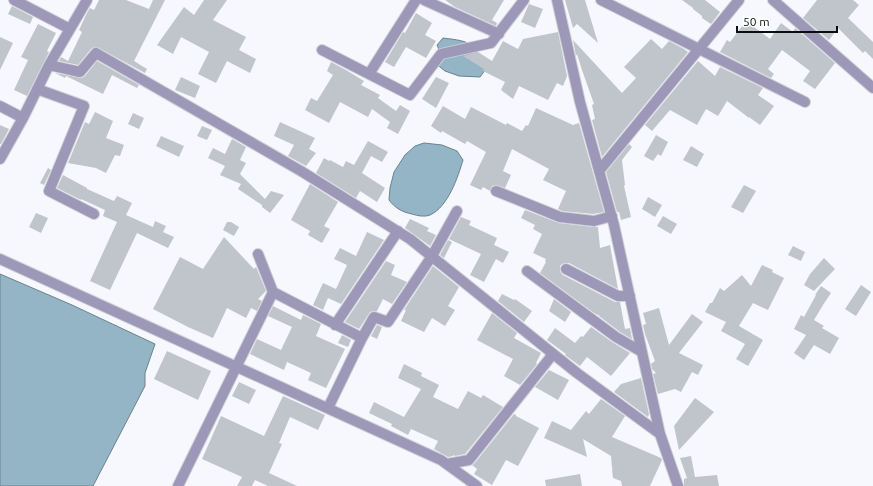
<svg xmlns="http://www.w3.org/2000/svg" width="873" height="486" font-family="Ubuntu,sans-serif">
  <style>
    .water { fill: #93b5c5; stroke: #6a828e }
    .building { fill: #bfc5cb }
    .lines { fill: none; stroke-linecap: round; stroke-linejoin: round }
    .minor-casing { stroke: #d0d2d8; stroke-width: 12 }
    .minor { stroke: #9d98b8; stroke-width: 10 }
  </style>
  <rect width="100%" height="100%" fill="#f6f8fe"/>
  <path class="water" d="M443,38C450,39 464,40 469,44C476,50 481,60 486,69L480,77L459,76L445,71L435,63L441,54L437,45Z
    M424,143L442,145L457,151L463,160C458,177 448,207 430,215C425,217 418,216 412,214C402,212 395,208 389,200L390,188L394,172L405,155L415,146Z
    M0,274L72,305L155,344L145,373V386L93,486H0Z"/>
  <path class="building" d="M99,0H126L149,9L153,0H165L134,61L147,69L145,73L97,47H94L91,49L78,65L59,61L61,57L68,61L82,32L79,30L87,13L90,8L94,10Z
    M204,0H227L213,20L246,37L239,50L256,59L250,73L227,61L216,83L198,74L209,52L181,37L173,54L157,45L184,7L194,15Z
    M445,0H504L492,20L497,23L496,26L455,7Z
    M565,0H585L598,43L577,24L573,28Z
    M682,0H705L720,12L711,24L702,18V16L693,9V8Z
    M817,0H853L859,5L848,18L873,42V59L865,51L863,53L838,28L829,40L803,18Z
    M529,4L543,9L535,28L521,22Z
    M12,6L33,17L30,24L8,14Z
    M416,13L432,23L425,35L436,41L426,58L406,47L394,67L385,62L403,32L405,33Z
    M746,21L770,39L781,23L793,32L795,28L835,63L815,89L803,81L810,71L782,50L768,69L774,74L771,78L720,52L727,40L730,42Z
    M38,24L56,33L47,51L49,52L27,96L14,90L28,60L21,57Z
    M558,32L567,76L563,86L557,83L548,100L519,86L513,99L501,90L505,82L483,71L484,69L463,56L478,52L492,61L503,41L518,49L523,39Z
    M0,37L13,43L0,70Z
    M651,39L662,49L669,41L684,49L688,52L602,157L592,120L595,119L592,105L594,104L582,70L577,54L576,56L573,40L622,93L636,78L624,67Z
    M97,61L139,85L137,88L112,75L103,94L66,76L65,78L55,73L82,78L85,76Z
    M698,61L715,76L720,67L763,88L758,95L774,106L760,125L749,117V118L727,101L718,116L706,109L697,125L670,110L652,131L645,125Z
    M331,62L346,70L364,81L361,85L380,95L378,98L396,111L400,105L410,111L398,134L387,128L390,122L372,109L368,117L340,102L329,123L305,110L311,98L317,101L333,75L327,71Z
    M181,77L200,86L195,98L175,90Z
    M436,77L449,83L436,108L422,99Z
    M443,106L465,119L471,107L506,125L507,123L522,131L526,125L528,126L536,108L573,125L579,123L604,212L593,214L562,211L558,209L566,191L543,180L549,169L512,149L503,171L511,175L505,188L496,185L492,186L490,191L483,187L481,190L470,185L486,152L467,141L465,144L442,131L441,133L431,126Z
    M95,112L113,121L106,138L124,145L120,156L115,155L106,173L96,168L68,163L85,122L89,124Z
    M133,113L144,118L139,129L128,124Z
    M280,122L315,138L309,149L316,153L306,166L288,156L294,145L274,136Z
    M0,125L9,129L1,144H0Z
    M202,126L212,130L207,140L197,136Z
    M656,135L668,142L661,156L658,154L653,161L644,156Z
    M161,136L184,146L179,157L156,146Z
    M232,139L246,147L240,160L246,163L240,174L265,199L271,191L284,195L270,213L262,207V205L238,189L241,184L220,175L225,166L208,158L213,148L225,154Z
    M368,141L388,152L382,162L371,156L362,173L385,188L377,202L360,191L356,198L316,173L324,158L329,161L330,160L343,167L346,161L354,165Z
    M629,144L632,147L622,160L625,185L624,186L631,217L621,220L619,212H617L606,172Z
    M691,146L704,154L697,167L683,160Z
    M48,168L51,170L44,185L40,183Z
    M63,175L87,188V189L114,201L117,196L132,203L126,215L153,227L155,221L166,226L163,232L174,237L168,248L137,233L110,290L90,281L117,222L103,216L105,210L81,199V200L57,188Z
    M310,184L338,202L324,226L330,229L322,243L308,235L310,231L291,220Z
    M744,185L756,191L743,213L731,207Z
    M648,197L662,205L655,217L642,209Z
    M525,210L559,223L593,227H598L600,248L610,245L618,289L569,263H565L562,264L560,266V270L561,273L563,275L615,302H620L625,329L630,328L632,339L620,332L599,316H600L594,313L540,273L546,262L545,261L546,259L533,253L542,234L533,229L535,225L521,218Z
    M36,213L48,218L41,233L29,227Z
    M663,216L677,224L671,234L657,226Z
    M461,217L471,221L469,225L497,238L494,245L509,252L503,263L496,259L484,282L470,275L481,254L449,239Z
    M410,219L429,228L427,231L436,235L430,246L405,228Z
    M227,222H231L239,227L234,236L223,230Z
    M367,232L384,240L341,304L328,298L323,310L313,305L323,283L336,289L347,265L334,259L340,248L356,256Z
    M224,237L254,269L256,267L266,291L258,299L262,301L257,311L251,308L246,318L227,308L213,338L188,327L153,309L180,257L203,269Z
    M448,240L452,242L444,258L440,255Z
    M793,246L805,252L801,261L788,255Z
    M824,258L835,269L814,291L804,285L810,274Z
    M386,261L395,265L391,275L407,282L392,304L383,299L377,311H374L370,312L359,329L345,322Z
    M762,265L773,270L772,272L784,278L768,310L753,303L739,326L763,340L748,366L736,359L745,344L721,331L726,322L705,312L710,303H712L720,288L724,291L742,275L751,286Z
    M433,266L459,287L448,306L455,310L445,326L432,318L424,332L401,321L406,310H404Z
    M861,285L871,292L856,316L845,309Z
    M821,286L831,293L823,305L814,320L824,326L822,328L839,338L830,354L814,345L804,360L794,353L806,335L794,329L801,315L804,317L816,295H815Z
    M502,294L514,300L515,299L532,311L524,322L498,301Z
    M554,299L571,312L565,322L549,311Z
    M273,306L301,320L303,315L321,324L316,336L345,349L326,388L308,380L311,373L287,362L284,370L250,354L257,339L281,350L292,327L268,316Z
    M659,308L669,345L692,314L703,322L679,353L703,365L698,375L692,372L681,392L675,389L658,394L653,374L656,373L652,369L651,364L655,361L645,334L643,325L646,324L643,313Z
    M492,313L517,333L514,338L541,353L536,363L537,364L520,385L504,376L513,359L477,340Z
    M377,325L382,327L377,339L371,336Z
    M591,327L612,342L630,353L611,376L587,357L580,366L565,355L566,354L547,340L555,328L575,343L581,336L583,337Z
    M342,335L351,340L348,347L338,343Z
    M167,351L211,371L198,400L154,379Z
    M404,364L422,373L421,376L439,385L433,397L458,409L468,391L481,398L483,395L503,407L465,454L455,456L454,455L453,456L448,457L434,449L438,441L411,429L408,435L391,426L392,424L369,413L374,402L404,417L421,389L398,378Z
    M549,370L569,380L558,400L535,387Z
    M641,378L649,414L648,417L614,392L621,384Z
    M239,382L256,390L249,404L232,396Z
    M283,396L325,415L318,430L290,417L279,443L282,444L269,473L297,486H268L255,480L252,486H237L242,477L202,459L221,416L264,436Z
    M695,398L714,412L679,450L674,426Z
    M601,399L625,416L612,437L661,458L662,460L650,486H622L621,481L613,478L612,469L613,468H612L611,456L583,439L587,457L544,438L552,421L571,430L586,411L589,414Z
    M514,414L516,415V416L539,428L518,466L506,460L492,485L474,474L477,469L472,465L474,464Z
    M691,456L695,477L717,475L719,486H684V479L687,478L680,458Z
    M580,474L582,486H546L545,480Z"/>
  <g class="lines">
    <defs>
      <path id="minor" d="M14,0L70,29
        M424,0L499,34
        M557,0L580,102L614,225L660,434L678,486
        M601,0L805,102
        M773,0L873,88
        M322,50L410,95L441,54L491,43L524,0
        M49,65L87,0
        M369,74L416,0
        M37,89L84,106L49,191L94,214
        M0,106L23,118
        M0,159L23,118L49,65L80,72L96,53L301,171L410,239L577,373L660,434
        M599,171L739,0
        M496,191L560,217L594,221L612,216
        M0,259L441,460L477,486
        M566,269L618,296H630
        M527,271L616,337L642,352
        M273,292L362,338L328,408
        M335,325L398,231
        M362,338L374,317L388,322L432,256L457,211
        M447,464L469,460L553,354
        M178,486L273,292L258,254"/>
    </defs>
    <use href="#minor" class="minor-casing"/>
    <use href="#minor" class="minor"/>
  </g>
  <path d="M737 26v6h100v-6" fill="none" stroke="#0b0c0e" stroke-width="2"/>
  <text x="743" y="26" font-size="12" fill="#0b0c0e" stroke="#ffffff" stroke-width="3" paint-order="stroke">50 m</text>
</svg>
